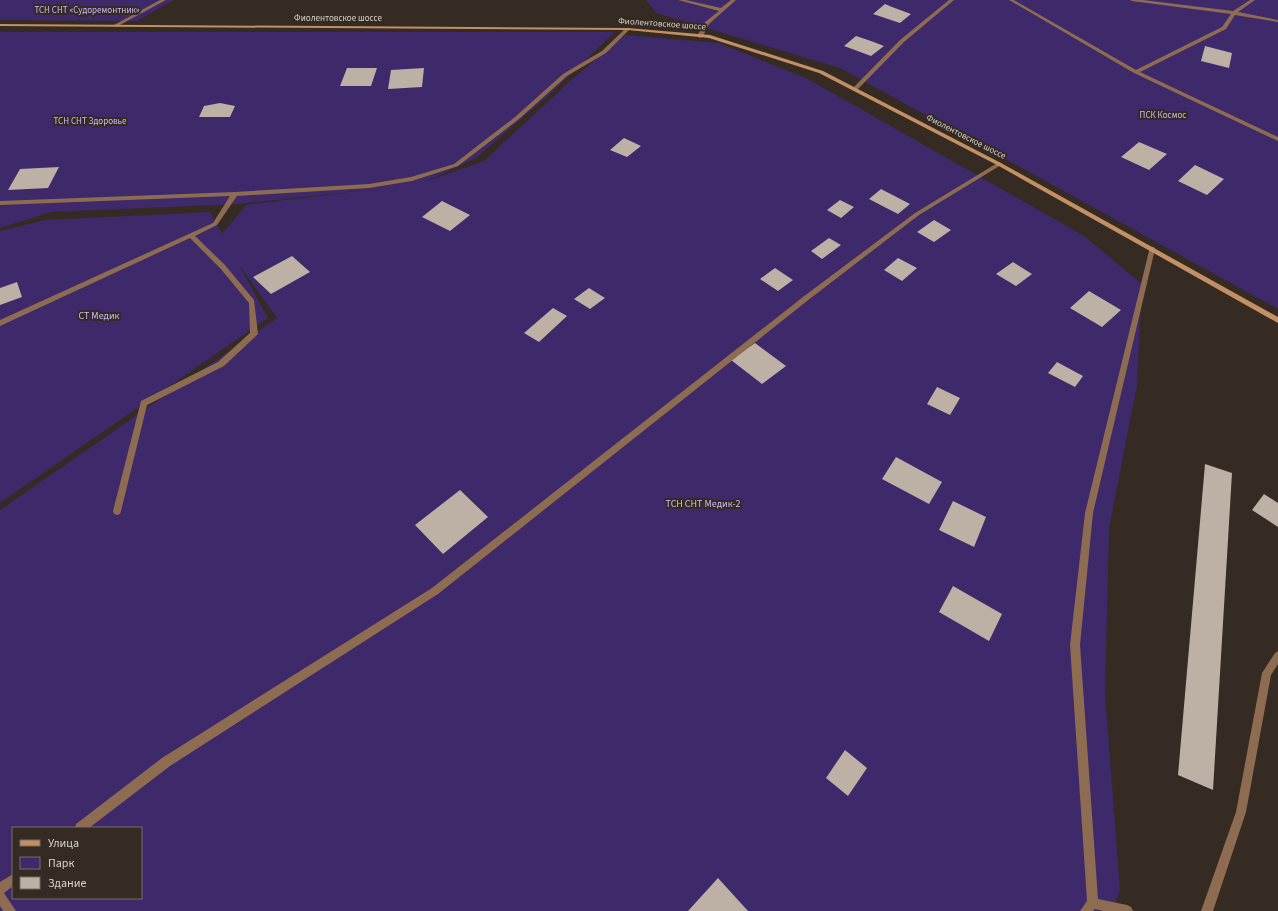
<svg xmlns="http://www.w3.org/2000/svg" width="1278" height="911" font-family="'Source Sans 3',sans-serif">
  <style>
    .green { fill: #3e296b; fill-rule: evenodd }
    .building { fill: #bdb0a5 }
    .lines { fill: none; stroke-linecap: round; stroke-linejoin: round }
    .service { fill: #8d6c51; fill-rule: evenodd }
    .secondary { fill: #c38f64; fill-rule: evenodd }
    .labels { text-anchor: middle; dominant-baseline: central; stroke-width: 4; stroke-linejoin: round; paint-order: stroke }
    .far-park-label { font-size: 9px; fill: #cabbfe; stroke: #352b22 }
    .far-street-label { font-size: 9px; fill: #d9d2cd; stroke: #352b22 }
    .park-label { font-size: 10px; fill: #cabbfe; stroke: #352b22 }
  </style>
  <rect width="100%" height="100%" fill="#352b22"/>
  <path class="green" d="M0,0H174L137,21L0,20Z
    M646,0H1278V309L840,68L656,13Z
    M0,32H615L550,94L476,158L425,182L484,161L570,81L625,35L719,43L808,79L1084,236L1142,284L1137,385L1109,529L1105,693L1120,890L1112,911H0V510L277,318L239,265L268,318L0,503V231L45,220L210,212L222,234L246,205L375,189L237,204L51,212L0,228ZM13,828H141V898H13Z"/>
  <path class="building" d="M885,4L892,7L911,14L900,23L873,14Z
    M856,36L871,41L884,46L871,56L844,46Z
    M1205,46L1232,53L1229,68L1201,61Z
    M347,68H377L371,86H340Z
    M424,68L422,87L388,89L391,70Z
    M220,103L235,106L230,117H199L204,106Z
    M624,138L641,146L627,157L610,150Z
    M1139,142L1167,154L1149,170L1121,157Z
    M1195,165L1224,179L1207,195L1178,181Z
    M59,167L48,188L8,190L20,169Z
    M881,189L910,204L898,214L869,199Z
    M840,200L854,207L841,218L827,210Z
    M442,201L470,215L450,231L422,217Z
    M934,220L951,230L934,242L917,232Z
    M829,238L841,245L822,259L811,251Z
    M292,256L310,272L271,294L253,277Z
    M898,258L917,268L902,281L884,270Z
    M1013,262L1032,274L1016,286L996,274Z
    M775,268L793,280L778,291L760,279Z
    M17,282L22,297L0,305V288Z
    M589,288L605,298L590,309L574,299Z
    M1089,291L1121,310L1102,327L1070,308Z
    M553,308L567,316L539,342L524,333Z
    M755,343L786,366L762,384L731,360Z
    M1057,362L1083,376L1075,387L1048,373Z
    M937,387L960,398L950,415L927,404Z
    M896,457L942,482L929,504L882,479Z
    M1205,464L1232,473L1213,790L1178,775Z
    M460,490L488,517L443,554L415,525Z
    M1264,494L1278,503V527L1252,510Z
    M953,501L986,517L974,547L939,530Z
    M953,586L1002,614L989,641L939,612Z
    M845,750L867,768L848,796L826,778Z
    M718,878L748,911H688Z"/>
  <g class="lines">
    <path class="service" d="M160,0H166L118,26L114,25Z
      M678,0H686L721,8L731,0H736L709,24L703,36L700,38L697,36L705,22L719,11Z
      M949,0H954L904,42L857,90H853V88L900,40Z
      M1009,0H1014L1136,70L1222,27L1231,14L1132,1L1130,0H1143L1233,11L1250,0H1255L1238,12L1278,20V22L1235,15L1226,29L1140,72L1278,137V141L1134,73Z
      M626,28L630,29L606,53L567,76L519,119L458,166L412,181L369,188L237,196L217,225L195,236L224,264L254,300L258,334L224,366L147,405L121,511L120,514L117,515L114,514L113,511L141,401L218,362L250,333L249,303L220,268L190,238L0,326V320L213,223L230,196L0,205V201L235,192L369,184L411,177L454,164L515,117L563,74L602,51Z
      M999,162L1001,163V165L919,215L807,301L438,594L170,766L89,828H75L76,824L162,758L432,588L803,297L915,213Z
      M1150,247H1154L1155,249L1093,513L1080,645L1098,899L1127,905L1131,907L1133,911H1103L1095,909L1093,911H1080L1087,901L1070,645L1085,513Z
      M1278,651V664L1271,675L1246,812L1213,911H1201L1236,812L1262,673L1275,653Z
      M13,874V886L4,893L16,911H3L0,906V882Z"/>
    <path class="secondary" d="M0,24L628,28L710,35L823,71L1001,163L1278,317V323L997,165L819,73L709,38L628,30L0,26Z"/>
  </g>
  <g class="labels">
    <g class="far-park-label">
      <text x="87" y="10">ТСН СНТ «Судоремонтник»</text>
      <text x="1163" y="115">ПСК Космос</text>
      <text x="90" y="121">ТСН СНТ Здоровье</text>
    </g>
    <g class="far-street-label">
      <text x="338" y="18">Фиолентовское шоссе</text>
      <text transform="translate(662 24) rotate(4)">Фиолентовское шоссе</text>
      <text transform="translate(966 137) rotate(27)">Фиолентовское шоссе</text>
    </g>
    <g class="park-label">
      <text x="99" y="316">СТ Медик</text>
      <text x="703" y="504">ТСН СНТ Медик-2</text>
    </g>
  </g>
  <rect x="12" y="827" width="130" height="72" fill="#352b22" stroke="#776e66"/>
  <rect x="20" y="840" width="20" height="6" fill="#c38f64" stroke="#776e66"/>
  <text x="48" y="847" font-size="12" fill="#d9d2cd">Улица</text>
  <rect x="20" y="857" width="20" height="12" fill="#3e296b" stroke="#776e66"/>
  <text x="48" y="867" font-size="12" fill="#d9d2cd">Парк</text>
  <rect x="20" y="877" width="20" height="12" fill="#bdb0a5" stroke="#776e66"/>
  <text x="48" y="887" font-size="12" fill="#d9d2cd">Здание</text>
</svg>
